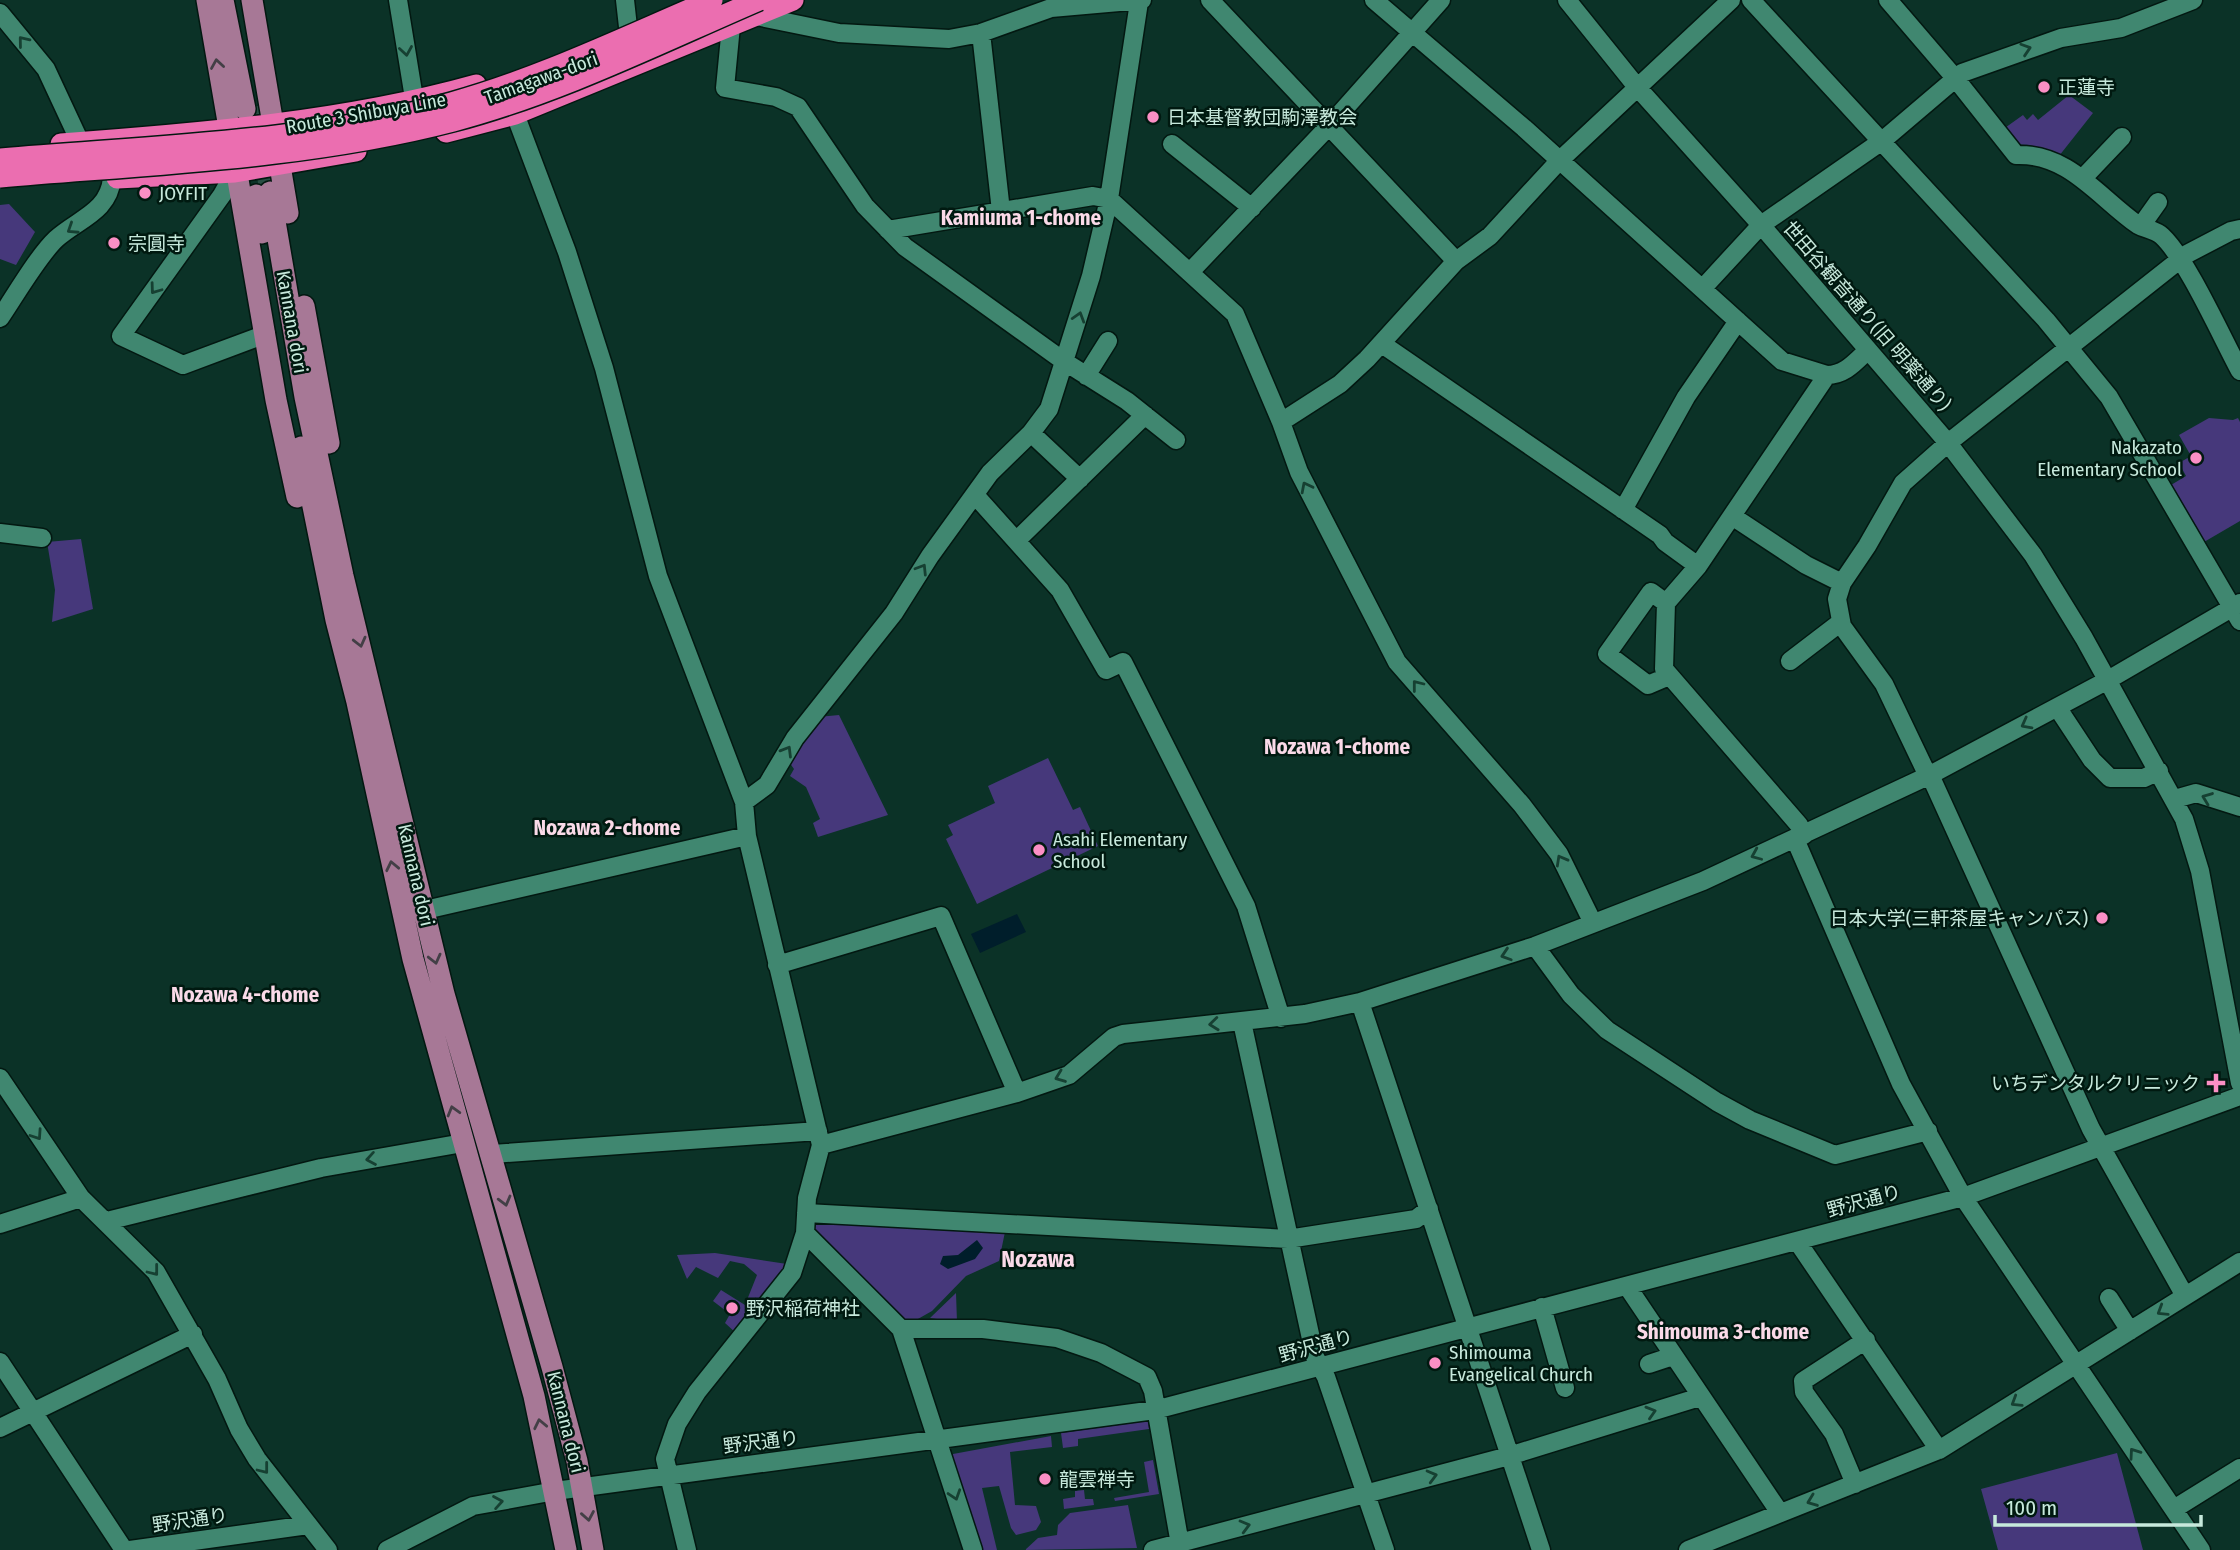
<svg xmlns="http://www.w3.org/2000/svg" width="2240" height="1550" font-family="'Fira Sans Condensed','Noto Sans JP',sans-serif">
  <style>
    .green { fill: #46387b }
    .water { fill: #001e2b }
    .lines { fill: none; stroke-linecap: round; stroke-linejoin: round }
    .major-tunnel { stroke: #274d42; stroke-width: 21; stroke-dasharray: 21 10; stroke-linecap: butt }
    .minor-casing { stroke: #031811; stroke-width: 21 }
    .major-casing { stroke: #031811; stroke-width: 24 }
    .highway-casing { stroke: #031811; stroke-width: 24 }
    .minor { stroke: #408770; stroke-width: 18 }
    .major { stroke: #a77896; stroke-width: 21 }
    .highway { stroke: #eb6eb0; stroke-width: 21 }
    .highway-bridge-casing { stroke: #031811; stroke-width: 24; stroke-linecap: butt }
    .highway-bridge { stroke: #eb6eb0; stroke-width: 21 }
    .oneway { stroke: #164032 }
    .oneway2 { stroke: #433f46 }
    .poi-dot { fill: #fb8fc5; stroke: #001910; stroke-width: 2.5 }
    .labels { text-anchor: middle; dominant-baseline: central; stroke-width: 5; stroke-linejoin: round; paint-order: stroke }
    .street-label { font-size: 19px; fill: #c7e9dc; stroke: #001910 }
    .poi-label { font-size: 19px; fill: #c7e9dc; stroke: #001910; text-anchor: start }
    .neighbourhood-label { font-size: 21px; font-weight: bold; fill: #fadae8; stroke: #001910 }
    .quarter-label { font-size: 23px; font-weight: bold; fill: #fadae8; stroke: #001910 }
  </style>
  <rect width="100%" height="100%" fill="#0b3227"/>
  <path class="green" d="M2069,95L2093,113L2059,156L2030,145L2015,144L2002,130L2023,115L2027,120L2033,114L2038,120Z
    M9,204L35,232L16,265L0,259V205Z
    M2209,418L2233,420L2238,418L2240,422V521L2204,542L2171,485L2186,476L2179,463L2191,456L2179,435Z
    M81,539L93,609L52,622L55,590L47,542Z
    M839,715L888,815L818,837L813,823L820,819L806,787L790,776L794,769L787,759L818,717Z
    M1048,758L1073,810L1080,807L1098,846L977,904L946,839L953,835L948,825L995,803L988,786Z
    M810,1216L1006,1227L999,1261L966,1276L932,1311L902,1328L810,1233Z
    M715,1253L787,1264L788,1267L736,1333L725,1323L730,1314L713,1301L721,1290L745,1305L757,1275L744,1264L730,1261L718,1278L696,1267L687,1279L677,1255Z
    M956,1293L957,1322L930,1318Z
    M1148,1421L1149,1429L1078,1439V1446L1063,1448L1061,1433Z
    M1051,1436L1052,1447L1010,1452L1015,1505L1036,1506L1041,1522L1036,1530L1016,1535L1011,1528L999,1486L982,1488L997,1550H983L952,1463L953,1454Z
    M2117,1453L2143,1550H1998L1981,1489Z
    M1153,1460L1159,1494L1115,1501L1114,1498L1149,1492L1144,1462Z
    M1084,1490L1085,1499H1093L1094,1505L1064,1509L1063,1499L1075,1497V1491Z
    M1128,1505L1137,1548L1025,1550L1038,1538L1057,1535L1058,1525L1070,1513Z"/>
  <path class="water" d="M1017,914L1026,932L980,953L971,934Z
    M977,1240L983,1248L975,1259L948,1269L940,1264L943,1256L958,1255Z"/>
  <g class="lines">
    <path class="major-tunnel" d="M257,106L270,192"/>
    <defs>
      <path id="minor" d="M398,0L413,92L421,99
        M625,0L628,27
        M1210,0L1456,261
        M1374,0L1524,128L1782,361L1827,375
        M1567,0L1637,87L1761,225L1948,443L2033,555L2084,638L2184,819L2200,871L2240,1083
        M1751,0L2046,320L2109,397L2240,621
        M1888,0L1955,78L2016,155C2069,153 2098,197 2138,225C2145,229 2156,230 2162,236C2187,259 2222,338 2240,371
        M0,13L46,69L80,142
        M756,16L839,33L949,39L981,33L1051,8L1142,0
        M731,26L725,88L776,97L798,107L865,206L905,247L1065,362L1127,401L1176,440
        M981,33L1001,211
        M515,114L567,252L604,368L658,576L744,802L747,836L821,1145L807,1198L805,1233L792,1273L697,1392L677,1424L665,1459L687,1550
        M1172,144L1252,208
        M235,172L222,195L121,336L183,365L266,334
        M2083,178L2122,137
        M2141,226L2158,202
        M888,230L1093,196L1109,199L1235,314L1281,422L1299,472L1397,662L1522,805L1559,854L1592,921
        M1190,272L1330,125L1441,0
        M1702,289L1761,225L1882,141L1962,73L2061,38L2121,28L2193,0
        M0,318C15,296 38,256 56,239C78,219 109,212 112,178
        M1382,344L1660,535L1665,542L1698,566
        M1086,376L1108,341
        M1281,422L1340,384L1367,359L1456,261L1490,236L1559,161L1731,0
        M1031,433L1080,479
        M975,495L1060,590L1106,670L1123,662L1246,906L1281,1018
        M1623,510L1686,397L1738,321
        M1738,520L1806,565L1842,583
        M0,533L42,538
        M1017,540L1145,415
        M1666,603L1651,592L1607,654L1648,685L1669,676
        M1790,661L1841,622
        M2057,707L2092,760L2110,778H2144L2159,771
        M1930,775L2091,1129L2185,1296
        M1928,776L1884,684L1842,626L1837,599L1842,583L1867,546L1903,483L1948,443L2187,254L2231,231L2240,229
        M2175,799L2196,793L2240,807
        M744,802L767,785L795,738L894,613L930,556L990,473L1031,433L1049,409L1091,276L1109,199L1139,2
        M1804,835L1799,825L1664,669L1666,603L1698,566L1827,375C1845,375 1855,362 1868,350
        M1795,839L1901,1084L1963,1197L2201,1550
        M412,913L747,836
        M1535,946L1571,995L1607,1030L1717,1102L1750,1120L1835,1155L1928,1131
        M777,965L941,916L1017,1093
        M1360,1002L1541,1550
        M1242,1022L1315,1357L1326,1377L1385,1550
        M0,1078L81,1198L156,1272L217,1379L239,1429L257,1459L328,1550
        M821,1145L1017,1093L1069,1075L1114,1037L1123,1034L1305,1014L1360,1002L1535,946L1703,881L1930,775L2108,680L2240,603
        M492,1154L818,1131
        M806,1213L1288,1239L1416,1219L1429,1209
        M107,1221L321,1168L463,1143
        M0,1224L81,1198
        M805,1233L901,1329L973,1550
        M1797,1241L1939,1450
        M1627,1286L1780,1513
        M2109,1298L2130,1331
        M1542,1307L1565,1388
        M901,1329H983L1057,1338L1101,1353L1147,1377L1153,1391L1181,1550
        M0,1362L124,1550
        M1649,1364L1673,1356
        M0,1428L193,1334
        M1855,1484L1834,1434L1804,1392L1803,1381L1866,1340
        M2174,1509L2240,1468
        M130,1550L308,1525
        M387,1550L473,1506L555,1491L1155,1410L1963,1197L2240,1096
        M1153,1550L1509,1456L1700,1397
        M1688,1550L1939,1450L2240,1262"/>
      <path id="major" d="M207,0L276,400L297,497
        M223,0L245,109
        M252,0L288,213
        M270,192L305,397L343,576L444,994L552,1367L577,1461L593,1550
        M256,195L262,233
        M304,306L329,443
        M301,447L336,620L357,702L413,959L534,1396L566,1550"/>
      <path id="highway" d="M446,132L515,114L793,0
        M61,144C197,134 344,122 476,85
        M117,178L235,172L356,151"/>
    </defs>
    <use href="#minor" class="minor-casing"/>
    <use href="#major" class="major-casing"/>
    <use href="#highway" class="highway-casing"/>
    <use href="#minor" class="minor"/>
    <use href="#major" class="major"/>
    <use href="#highway" class="highway"/>
    <defs>
      <path id="highway-bridge" d="M0,159C150,146 306,143 451,103C541,78 627,36 712,0
        M0,177C151,164 306,159 453,121C559,93 659,43 759,0"/>
    </defs>
    <use href="#highway-bridge" class="highway-bridge-casing"/>
    <use href="#highway-bridge" class="highway-bridge"/>
  </g>
  <defs><path id="oneway-chevron" d="M-2-3.5L2.5 0L-2 3.5" fill="none" stroke-width="1.6" stroke-linecap="round" stroke-linejoin="round" transform="scale(1.75)"/></defs>
  <g class="oneway">
    <use href="#oneway-chevron" transform="translate(23 41) rotate(-129)"/>
    <use href="#oneway-chevron" transform="translate(2026 49) rotate(-18)"/>
    <use href="#oneway-chevron" transform="translate(406 51) rotate(81)"/>
    <use href="#oneway-chevron" transform="translate(72 229) rotate(147)"/>
    <use href="#oneway-chevron" transform="translate(155 289) rotate(126)"/>
    <use href="#oneway-chevron" transform="translate(1079 317) rotate(-73)"/>
    <use href="#oneway-chevron" transform="translate(1306 487) rotate(-117)"/>
    <use href="#oneway-chevron" transform="translate(922 569) rotate(-58)"/>
    <use href="#oneway-chevron" transform="translate(1417 685) rotate(-128)"/>
    <use href="#oneway-chevron" transform="translate(2026 724) rotate(152)"/>
    <use href="#oneway-chevron" transform="translate(787 751) rotate(-59)"/>
    <use href="#oneway-chevron" transform="translate(2207 798) rotate(-159)"/>
    <use href="#oneway-chevron" transform="translate(1756 855) rotate(157)"/>
    <use href="#oneway-chevron" transform="translate(1561 860) rotate(-119)"/>
    <use href="#oneway-chevron" transform="translate(1506 955) rotate(162)"/>
    <use href="#oneway-chevron" transform="translate(1214 1024) rotate(174)"/>
    <use href="#oneway-chevron" transform="translate(1060 1077) rotate(159)"/>
    <use href="#oneway-chevron" transform="translate(37 1135) rotate(56)"/>
    <use href="#oneway-chevron" transform="translate(371 1159) rotate(170)"/>
    <use href="#oneway-chevron" transform="translate(154 1271) rotate(52)"/>
    <use href="#oneway-chevron" transform="translate(2162 1311) rotate(148)"/>
    <use href="#oneway-chevron" transform="translate(2016 1402) rotate(148)"/>
    <use href="#oneway-chevron" transform="translate(1651 1412) rotate(-17)"/>
    <use href="#oneway-chevron" transform="translate(2134 1453) rotate(-125)"/>
    <use href="#oneway-chevron" transform="translate(264 1469) rotate(52)"/>
    <use href="#oneway-chevron" transform="translate(1432 1476) rotate(-15)"/>
    <use href="#oneway-chevron" transform="translate(955 1495) rotate(72)"/>
    <use href="#oneway-chevron" transform="translate(1812 1501) rotate(159)"/>
    <use href="#oneway-chevron" transform="translate(498 1502) rotate(-10)"/>
    <use href="#oneway-chevron" transform="translate(1245 1526) rotate(-15)"/>
  </g>
  <g class="oneway2">
    <use href="#oneway-chevron" transform="translate(217 64) rotate(-99)"/>
    <use href="#oneway-chevron" transform="translate(360 642) rotate(76)"/>
    <use href="#oneway-chevron" transform="translate(392 866) rotate(-102)"/>
    <use href="#oneway-chevron" transform="translate(435 959) rotate(76)"/>
    <use href="#oneway-chevron" transform="translate(453 1111) rotate(-106)"/>
    <use href="#oneway-chevron" transform="translate(505 1201) rotate(75)"/>
    <use href="#oneway-chevron" transform="translate(540 1424) rotate(-102)"/>
    <use href="#oneway-chevron" transform="translate(588 1516) rotate(80)"/>
  </g>
  <g class="poi-dot">
    <circle cx="2044" cy="87" r="7"/>
    <circle cx="1153" cy="117" r="7"/>
    <circle cx="145" cy="193" r="7"/>
    <circle cx="114" cy="243" r="7"/>
    <circle cx="2196" cy="458" r="7"/>
    <circle cx="1039" cy="850" r="7"/>
    <circle cx="2102" cy="918" r="7"/>
    <path d="M2212.5 1072.5h7v7h7v7h-7v7h-7v-7h-7v-7h7z"/>
    <circle cx="732" cy="1308" r="7"/>
    <circle cx="1435" cy="1363" r="7"/>
    <circle cx="1045" cy="1479" r="7"/>
  </g>
  <g class="labels">
    <g class="street-label">
      <text transform="translate(541 78) rotate(-20)">Tamagawa-dori</text>
      <text transform="translate(366 113) rotate(-10)">Route 3 Shibuya Line</text>
      <text transform="translate(1867 316) rotate(49)">世田谷観音通り(旧 明薬通り)</text>
      <text transform="translate(292 322) rotate(80)">Kannana dori</text>
      <text transform="translate(416 875) rotate(77)">Kannana dori</text>
      <text transform="translate(1864 1201) rotate(-15)">野沢通り</text>
      <text transform="translate(1316 1346) rotate(-15)">野沢通り</text>
      <text transform="translate(566 1422) rotate(76)">Kannana dori</text>
      <text transform="translate(761 1442) rotate(-7)">野沢通り</text>
      <text transform="translate(190 1520) rotate(-8)">野沢通り</text>
    </g>
    <g class="poi-label">
      <text x="2058" y="87">正蓮寺</text>
      <text x="1167" y="117">日本基督教団駒澤教会</text>
      <text x="159" y="193">JOYFIT</text>
      <text x="128" y="243">宗圓寺</text>
      <text x="2182" y="447" text-anchor="end">Nakazato<tspan x="2182" dy="22">Elementary School</tspan></text>
      <text x="1053" y="839">Asahi Elementary<tspan x="1053" dy="22">School</tspan></text>
      <text x="2088" y="918" text-anchor="end">日本大学(三軒茶屋キャンパス)</text>
      <text x="2200" y="1083" text-anchor="end">いちデンタルクリニック</text>
      <text x="746" y="1308">野沢稲荷神社</text>
      <text x="1449" y="1352">Shimouma<tspan x="1449" dy="22">Evangelical Church</tspan></text>
      <text x="1059" y="1479">龍雲禅寺</text>
    </g>
    <g class="neighbourhood-label">
      <text x="1021" y="218">Kamiuma 1-chome</text>
      <text x="1337" y="747">Nozawa 1-chome</text>
      <text x="607" y="828">Nozawa 2-chome</text>
      <text x="245" y="995">Nozawa 4-chome</text>
      <text x="1723" y="1332">Shimouma 3-chome</text>
    </g>
    <g class="quarter-label">
      <text x="1038" y="1259">Nozawa</text>
    </g>
  </g>
  <path d="M1995 1515v10h206v-10" fill="none" stroke="#c7e9dc" stroke-width="3.5"/>
  <text x="2006" y="1515" font-size="21" fill="#c7e9dc" stroke="#001910" stroke-width="5" paint-order="stroke">100 m</text>
</svg>
